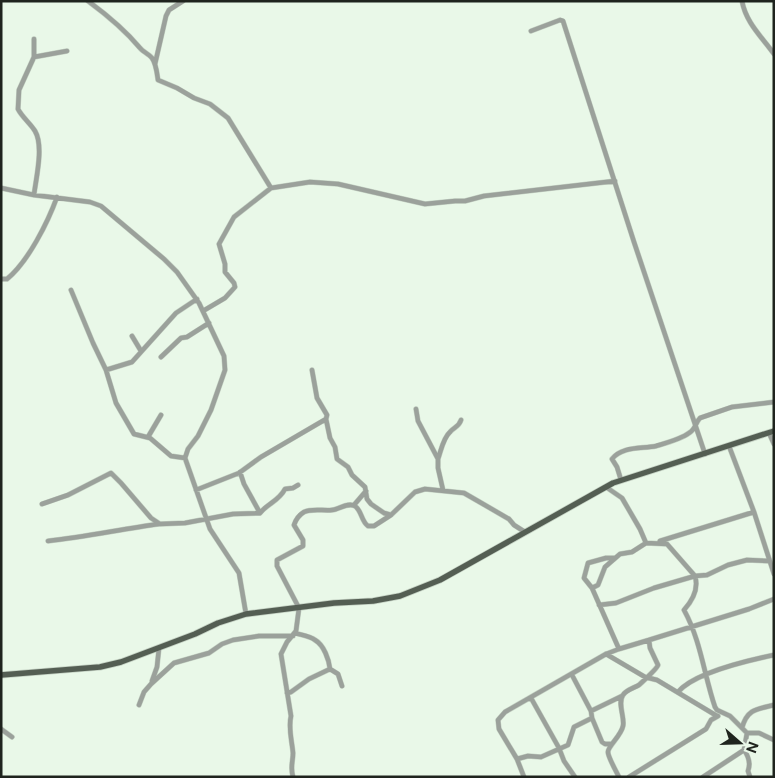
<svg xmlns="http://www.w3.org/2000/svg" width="775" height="778" font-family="'Public Sans',sans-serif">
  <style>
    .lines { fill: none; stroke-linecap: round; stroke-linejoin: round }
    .minor-casing { stroke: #c5d2c4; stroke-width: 5.5 }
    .major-casing { stroke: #c5d2c4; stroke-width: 7 }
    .minor { stroke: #9ba19b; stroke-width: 4.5 }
    .major { stroke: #545e53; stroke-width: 5.5 }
  </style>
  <rect width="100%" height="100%" fill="#e9f8e8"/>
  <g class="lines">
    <defs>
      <path id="minor" d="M88,1C107,15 125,30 140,48C143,52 149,54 152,58C156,63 157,73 158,80L177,88L194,98L210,104L228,118L271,188
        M742,1C746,23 762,37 774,54
        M531,31L560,20L563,21L634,242L705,454
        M34,39V57L19,90L18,109C22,117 30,123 35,131C44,146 36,178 34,195
        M34,57L67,51
        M155,64L166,16L169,10L183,1
        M1,188L34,195L90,202L101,206L164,259L177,272L199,303L224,356L225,370L211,410L198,436L188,449L185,458L210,529L239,573L246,614
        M1,279H7C28,262 48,222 57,197
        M71,290L93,343L106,370L116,403L134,434L150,438L171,456L185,458
        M203,311L225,298L235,287L234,283L225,272V264L219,244L234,217L271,188L310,182L338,184L425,204L455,201H465L484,196L615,181
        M132,336L141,351
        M161,357L181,338L187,337L209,323
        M106,370L132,362L176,313L197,299
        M416,409L418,421L438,459V468L443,490
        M326,419L330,438L335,447L337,459L348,467L352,475L365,487L367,499L371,504L384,513L391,515L415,492L425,489L464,493L509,519L514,525L525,532
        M769,433L774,444
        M148,437L161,415
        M729,446L754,512L774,574
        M438,459C441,451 443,438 450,432C454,427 459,427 461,420
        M621,480L617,467L612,459C622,446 642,449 656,446C666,443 681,439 689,433C696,429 695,423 700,418L732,407L774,402
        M606,487L622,498L640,529L646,543
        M196,490L239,473L261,457L326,419L327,415L317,398L312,370
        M42,504L68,495L111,473L121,483L151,518L160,524L185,523L233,514L260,513L244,484L240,472
        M354,505L366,491
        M260,513C268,503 279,501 285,489L293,488L298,485
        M48,541C85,537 122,529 159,524
        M660,541L754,512
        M614,558H606L588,563L584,578L592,588L619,649
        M592,588L598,585L605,567L620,554L632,552L646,543L667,544L695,576C699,589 692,601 684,610C701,641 704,675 715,707L717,710L730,716L747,733L744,750C749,757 751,763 748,771L750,777
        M599,605L616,603L654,588L695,576L707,575L728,565L747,560L769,561
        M295,633C301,635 310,636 315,640C324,645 329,660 330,669
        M606,654L645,677L657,680L717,716
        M330,669L338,674L342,686
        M572,675L591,711L592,718
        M152,681L157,667L159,648
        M678,692C694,673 750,660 774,655
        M287,693L291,692L309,679L330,669
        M531,698L559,748L564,761L575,777
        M139,705L144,692L151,684L174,663L209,653L222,644L233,640L259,636H293
        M591,711L622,696
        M742,728C747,709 757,709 774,705
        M1,729L12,737
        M747,733H759L774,740
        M517,759L528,756L541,757L568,745L574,727L592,718L602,742L605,744H611
        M293,777C290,767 293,762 293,753C292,741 288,728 291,716L281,654L287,642L296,631L299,608L277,566V560L303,546V540L294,525C296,519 299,515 304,512C312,508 323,511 332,510C340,509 348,502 355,506C362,511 361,521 368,526H374L391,515
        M524,777L517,759L499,729L498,720L505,712L606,654L619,649L649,640
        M619,777C617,773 608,757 608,752C608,746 621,736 623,726C625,717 617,703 623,695C626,690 634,688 639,685C642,682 657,669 658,665L650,648L649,640L749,609L774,599
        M629,777L706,729L711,720L718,716
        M703,777L744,750"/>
      <path id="major" d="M1,675L100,667L121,662L195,634L218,623L246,614L334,603L373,601L400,596L440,580L613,483L774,431"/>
    </defs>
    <use href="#minor" class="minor-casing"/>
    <use href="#major" class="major-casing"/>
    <use href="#minor" class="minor"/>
    <use href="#major" class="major"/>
  </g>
  <rect width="775" height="778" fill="none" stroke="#1f241e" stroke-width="5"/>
  <g transform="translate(740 743) rotate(110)" stroke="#e9f8e8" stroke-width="4" paint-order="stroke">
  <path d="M0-4L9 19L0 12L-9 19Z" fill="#1f241e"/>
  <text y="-8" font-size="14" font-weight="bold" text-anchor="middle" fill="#1f241e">N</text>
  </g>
</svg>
